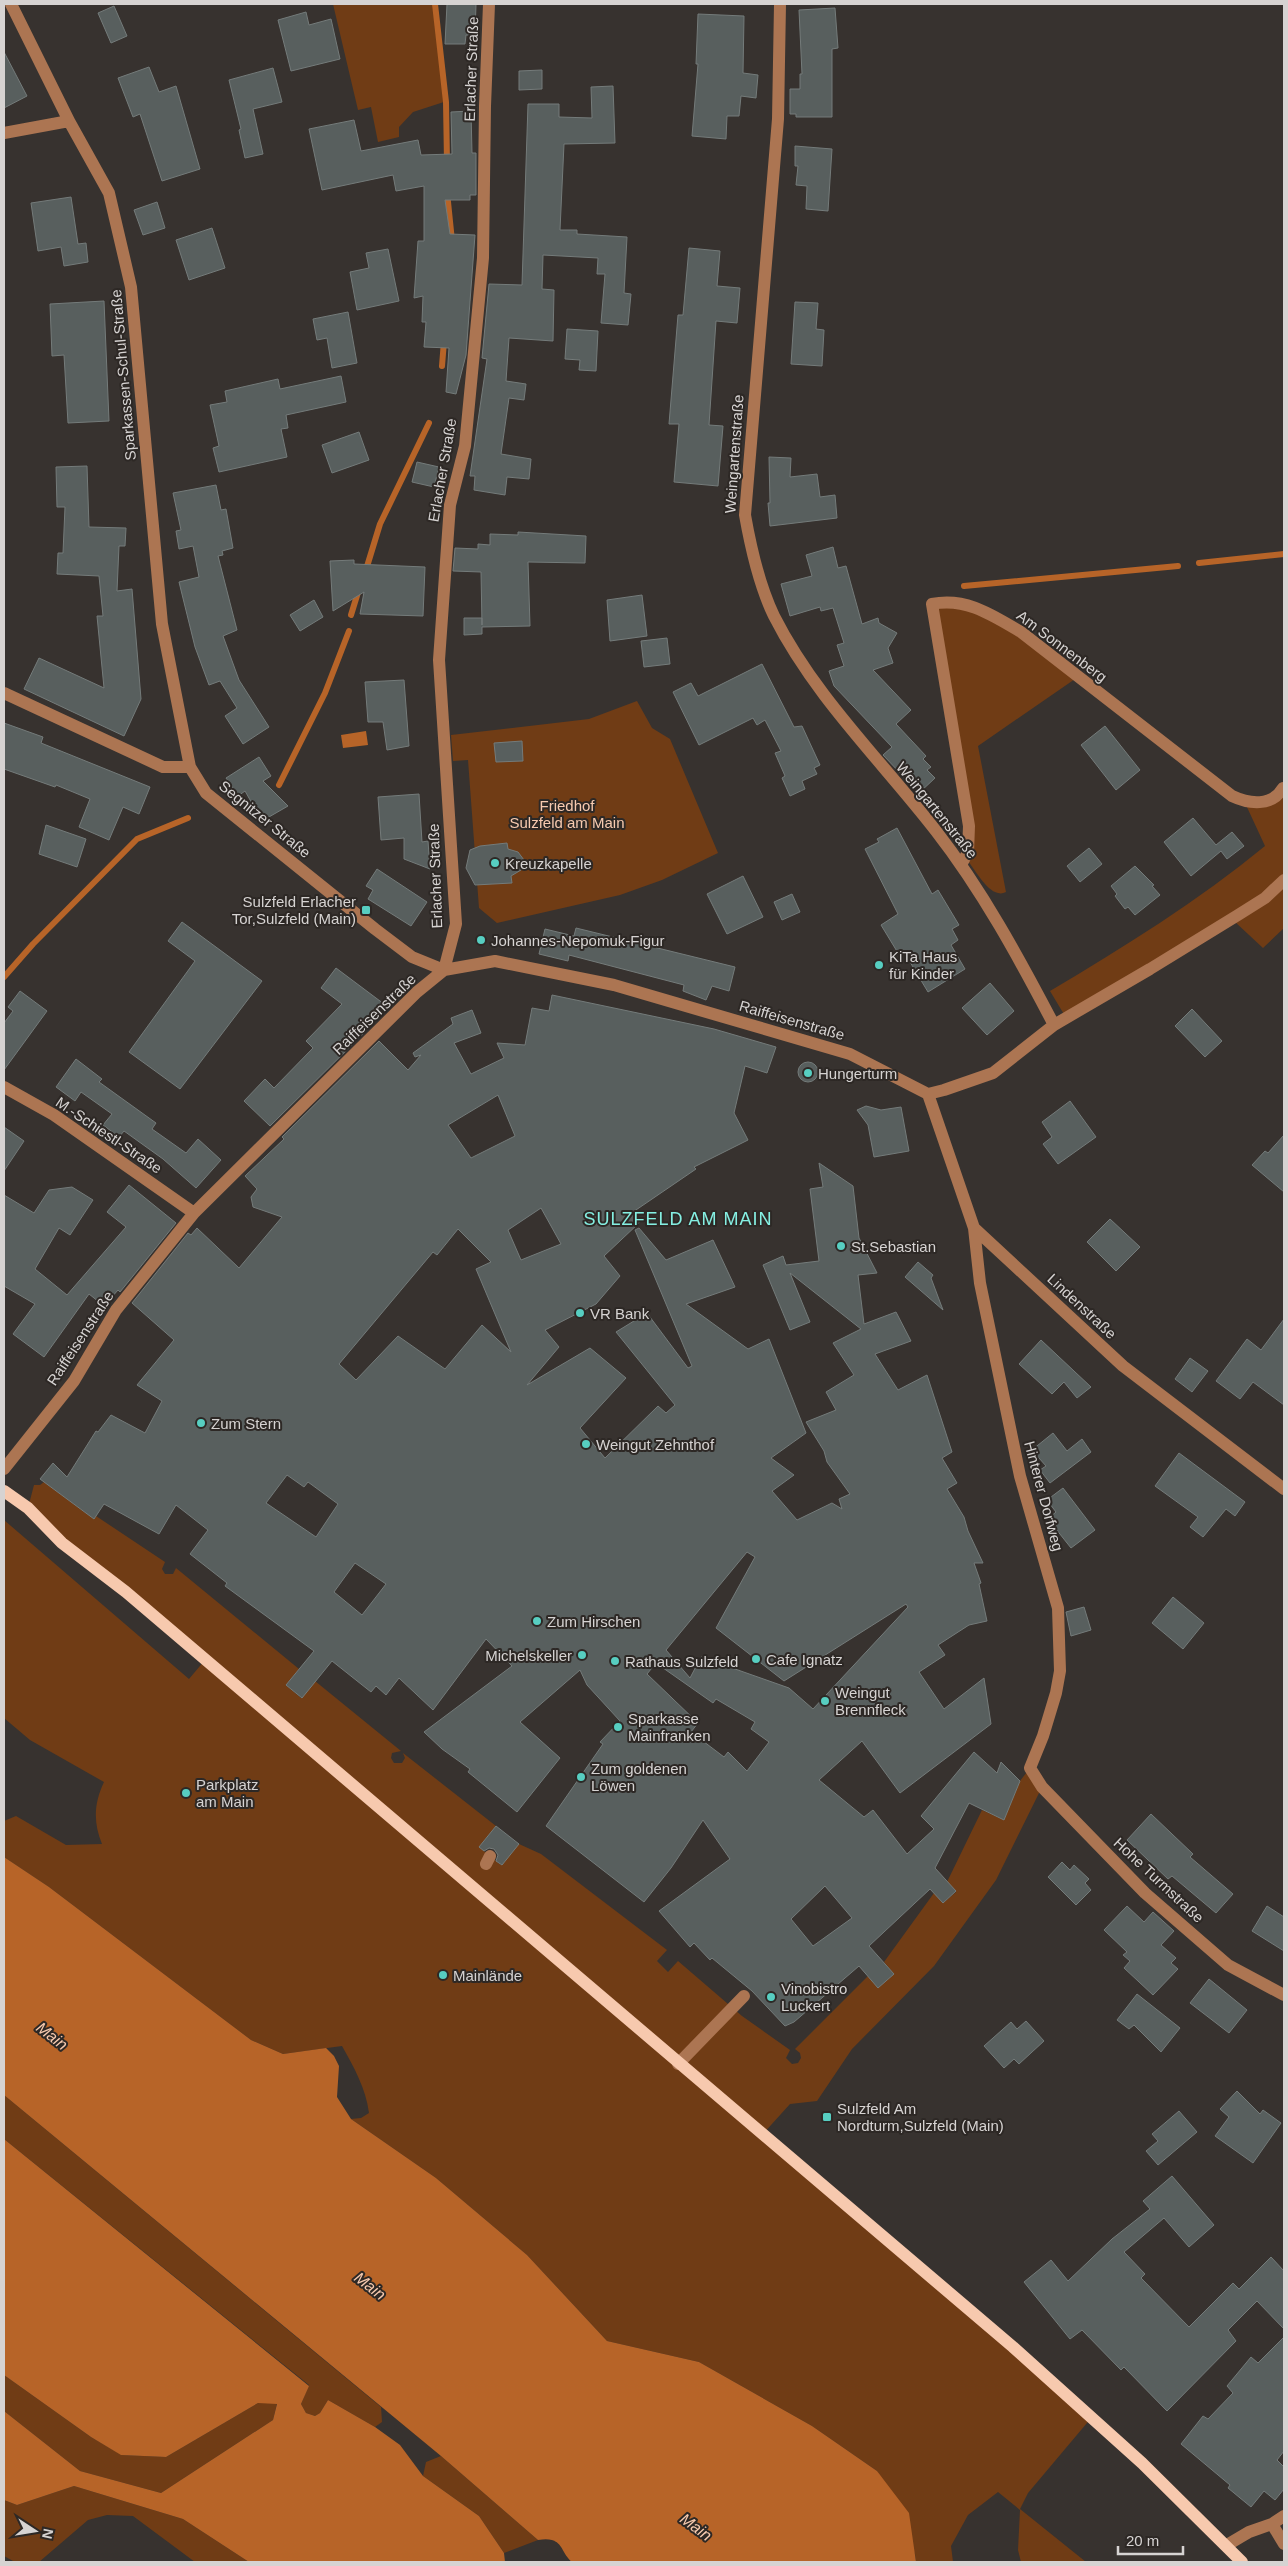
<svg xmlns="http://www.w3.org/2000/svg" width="1288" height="2566" font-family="Helvetica,sans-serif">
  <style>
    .green { fill: #703c15 }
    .water { fill: #b76428 }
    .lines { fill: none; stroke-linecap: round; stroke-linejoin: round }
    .stream { stroke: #b76428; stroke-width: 6 }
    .building { fill: #585f5e; stroke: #747b7a; fill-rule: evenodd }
    .minor { stroke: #ac7552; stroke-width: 12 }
    .major { stroke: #f7c9ae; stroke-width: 12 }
    .poi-dot { fill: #57cec1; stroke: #2d2825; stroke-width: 2 }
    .labels { text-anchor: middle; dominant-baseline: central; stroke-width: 4; stroke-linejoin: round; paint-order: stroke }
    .street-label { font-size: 15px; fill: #d6d3d2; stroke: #2d2825 }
    .park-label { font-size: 15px; fill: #f7caaf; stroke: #2d2825 }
    .poi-label { font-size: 15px; fill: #d6d3d2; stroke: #2d2825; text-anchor: start }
    .water-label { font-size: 16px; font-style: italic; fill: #f7caaf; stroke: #2d2825 }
    .quarter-label { font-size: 18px; letter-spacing: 1px; fill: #85efe2; stroke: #2d2825 }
  </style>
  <rect width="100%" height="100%" fill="#37322f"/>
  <path class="green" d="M333,4H436L447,101L413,112L399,127V137L378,142L371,107L358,110Z
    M962,606L1020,634L1075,679L978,746L1006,892C991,900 976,871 968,861L935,607Z
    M637,701L652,728L670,739L718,853L662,880L620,895L497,923L479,908L468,760L453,761L451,735L589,719Z
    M1284,788V928L1263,948L1234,921L1065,1016L1050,991C1124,947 1198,901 1265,846L1246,805Z
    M44,1482L94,1519L96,1516L165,1562L162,1569L165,1574H173L176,1568L299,1669L286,1685L301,1698L315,1681L401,1751L392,1753L391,1758L394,1763H402L405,1758L403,1753L496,1826L479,1847L501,1865L519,1844L541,1854L667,1950L657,1961L668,1972L678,1961L742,2016L790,2050L786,2058L792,2064L798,2063L801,2058L800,2053L795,2049L868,1976L878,1988L894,1974L884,1962L934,1893L943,1903L956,1892L947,1882L982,1810L1004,1820L1020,1781L1030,1768L1042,1787L996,1880L934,1966L852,2049L817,2101L790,2104L762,2135L1092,2417L1028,2493L1020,2509L1086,2562H1021L1018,2550L1020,2510L998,2492L968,2515L951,2546L953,2562H916L915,2554L877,2471L812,2426L699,2362L607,2341L527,2255L436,2178L351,2119L361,2118L369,2113C366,2089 354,2067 342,2046L283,2054L251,2040L49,1887L4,1857V1821L16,1816L66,1845L102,1844C93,1822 94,1803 104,1782L30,1740L4,1718V1520L189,1679L205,1660L28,1508L34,1485H40Z
    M4,2095L381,2407L382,2422L375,2427L328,2400L320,2413L315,2416L306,2413L301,2404L309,2385L4,2139Z
    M4,2375L91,2437L122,2455L166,2457L258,2403H277L273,2420L161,2493L80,2471L4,2411Z
    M441,2456L538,2540L504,2553L479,2516L423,2476L426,2462Z
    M74,2486L183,2519L249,2562H195L133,2516L107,2515L88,2520L39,2562H15L4,2556V2500L17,2505Z"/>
  <path class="water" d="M366,731L368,745L343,748L341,735Z
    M4,1857L49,1887L251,2040L283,2054L326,2048L334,2056L339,2066L337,2097L351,2119L436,2178L527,2255L607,2341L699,2362L812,2426L877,2471L909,2513L916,2562H572C559,2551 564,2536 538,2540L441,2456L4,2095Z
    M4,2139L309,2386L301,2404L306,2413L315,2416L320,2413L328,2400L375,2427L400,2445L423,2476L479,2516L504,2553L505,2562H249L183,2519L74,2486L17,2505L4,2500V2411L80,2471L161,2493L273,2420L277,2404L258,2403L166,2457L121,2455L91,2437L4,2375Z"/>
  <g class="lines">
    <path class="stream" d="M435,4L446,102L447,162
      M447,192L452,241
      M442,366L444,341
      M1199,563L1284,554
      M365,573L380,524L429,423
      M964,586L1178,566
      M351,615L359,589
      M279,785L325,693L349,631
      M4,977L33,944L137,839L188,818"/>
  </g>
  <path class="building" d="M447,4H476L475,35H466L465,44H445Z
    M114,6L127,36L111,43L98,13Z
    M835,8L838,48L832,49V117H796V114H790V89H800V74H802L799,10Z
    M306,12L309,25L331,19L340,59L291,71L278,20Z
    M698,14L744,16L743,73L758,75L756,98L741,96L739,116H727L726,139L692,136L698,64H696Z
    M4,52L27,96L4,108Z
    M149,67L159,92L176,86L200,169L162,181L140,114L133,117L118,78Z
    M273,68L282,102L253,109L263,154L245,158L239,130L241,129L229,80Z
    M542,70V89L519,90V71Z
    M613,86L615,143L564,144L560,230H577V234L627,237L624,293L631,294L628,325L601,323L605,274H597L598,258L543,255L542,289L554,290L553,341L509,338L506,381L526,384L524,400L509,398L501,454L531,459L529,479L507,477L505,495L474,490L475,476H470L487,359L482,358L489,284L522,285L528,104H559V117L592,118L591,87Z
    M471,111L472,153H476V195H470V200H445L450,234L475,235L466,355L456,394L446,392L449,348L424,347L426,322H422L423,296L414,298L418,241H424V186L396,191L393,175L322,190L309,129L354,120L361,151L418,140L421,155L452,154L451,112Z
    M795,146L832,149L828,211L806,209L807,186L796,185L798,166H795Z
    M71,197L78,244L86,243L88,262L64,266L61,247L38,251L31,203Z
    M157,202L165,228L143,235L134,210Z
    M212,228L225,268L189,280L176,240Z
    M689,248L720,251L717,286L740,288L737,323L716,321L709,425L723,426L718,486L674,482L679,424H669L678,315H683Z
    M388,249L399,301L357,310L350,272L369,268L366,253Z
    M104,301L109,421L68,423L64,355L52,356L50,304Z
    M795,302L818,303L816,329L824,330L822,366L791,364Z
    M348,312L357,363L332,368L327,338L317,340L313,319Z
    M567,329L598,331L596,371L579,370L580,360L565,359Z
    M341,376L346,402L286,415L288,428L281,429L287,457L219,472L213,448L219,446L210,405L227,402L225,391L278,379L280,389Z
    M359,432L369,460L332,473L322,445Z
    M769,457L791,458L790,477L817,474L820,497L835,495L837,518L770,526L768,503H770Z
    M417,462L439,467L434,487L412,482Z
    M87,466L89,527L126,528L125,546H119L117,591L132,589L141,699L124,736L24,689L39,658L104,688L97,616H103L99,576L57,574L58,553H63L65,507H57L56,467Z
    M216,485L221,510L226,509L233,548L222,551L223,555L218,556L237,630L223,636L239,680L269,727L243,744L225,716L237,708L220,681L209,685L195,647L179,582L199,577L193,546L179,549L176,531L181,530L173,493Z
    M518,532L586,536L585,563L528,562L530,626L482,627V634L464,635V618H482V625L481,572L453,571L455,548L478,549V544L490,545V534L518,535Z
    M833,547L838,568L846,566L862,624L878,618L879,623L897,633L888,648L893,663L873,670L911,710L896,724L926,756L923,759L931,767L927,770L935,778L919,793L883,755L892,747L834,686L829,671L844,666L837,645L844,643L833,608L821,611L820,607L790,616L781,584L812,576L806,555Z
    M354,560V564L425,567L423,616L360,614L364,592L333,611L330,561Z
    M642,595L647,636L610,641L607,600Z
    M314,600L323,617L300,631L290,615Z
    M667,638L670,664L644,667L641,641Z
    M762,664L794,727L802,726L820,765L814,768L817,774L802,781L805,789L790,796L782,778L785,776L775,753L781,751L765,720L757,725L753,718L699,745L673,692L691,683L698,696Z
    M404,680L409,746L387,750L383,722H368L365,682Z
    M4,723L43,737L41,743L150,787L139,814L123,807L109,840L79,827L90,799L56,785L55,787L4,769Z
    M1105,726L1140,770L1116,790L1081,745Z
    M522,741L523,761L496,762L494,743Z
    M259,757L271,776L263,781L288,806L262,821L245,791L238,796L226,778Z
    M419,794L422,842L428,841L430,869L404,859V838L381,840L378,797Z
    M1193,818L1216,845L1232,832L1244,846L1227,859L1221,851L1191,876L1164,842Z
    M46,825L86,839L77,867L39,854Z
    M897,828L932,894L938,890L959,925L952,929L958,940L951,945L965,969L928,992L907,957L901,951L898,953L881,925L898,914L865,849L879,842L877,839Z
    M507,843L508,849L518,852L524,860L521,870L511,876L512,883L475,885L466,868L470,850L480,846Z
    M1089,848L1102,864L1080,882L1067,866Z
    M1135,866L1154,885L1152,886L1160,895L1135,915L1128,907L1125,909L1115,896L1117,894L1111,886Z
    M377,869L427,902L411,926L368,899L373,890L366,886Z
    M743,876L763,917L727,934L707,894Z
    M792,894L800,912L782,920L774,902Z
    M182,922L262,981L180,1089L129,1052L195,961L168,941Z
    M576,928L735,967L729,991L712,986L706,1000L683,991L684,985L569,955L568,961L539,954L545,929L574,936Z
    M336,968L388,1007L367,1028L368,1029L270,1126L244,1101L265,1079L274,1088L313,1048L306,1041L342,1004L321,988Z
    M990,983L1014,1011L987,1035L962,1008Z
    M20,991L47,1011L4,1070V1023L13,1011L8,1007Z
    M552,995L714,1029L776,1047L767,1073L745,1066L734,1113L748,1140L694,1167L696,1169L633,1212L639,1223L604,1256L620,1276L596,1304L545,1330L559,1347L527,1385L590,1348L626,1378L580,1428L605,1458L658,1406L666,1413L675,1405L616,1332L647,1313L688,1368L692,1366L635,1230L639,1228L666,1260L713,1240L735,1287L686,1304L748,1349L769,1339L806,1433L771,1458L794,1475L772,1491L797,1520L832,1503L842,1509L839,1499L850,1494L827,1462L824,1451L806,1422L836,1410L826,1392L854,1375L833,1343L861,1329L790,1273L810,1322L790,1330L763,1265L783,1256L786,1265L819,1261L810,1189L823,1187L819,1163L853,1186L859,1238L877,1273L858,1275L864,1324L896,1312L911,1341L875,1354L898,1390L927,1375L952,1452L942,1458L957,1483L947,1489L964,1517L968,1531L983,1563H974L981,1583L979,1584L987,1621L969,1625L938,1645L945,1655L919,1672L944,1709L984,1678L991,1724L900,1793L862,1741L819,1780L864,1817L873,1810L907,1854L934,1829L921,1816L974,1752L997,1773L1001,1762L1020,1781L1004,1820L969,1803L935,1868L956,1891L943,1903L930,1889L869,1946L894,1974L878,1988L859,1966L794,2022L785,2026L752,1991L712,1958L710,1960L694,1943L690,1947L659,1911L730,1859L703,1820L671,1868L644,1902L546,1826L603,1744L600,1742L620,1721L587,1685L580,1670L520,1722L560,1758L517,1812L468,1772L470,1769L442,1749L424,1732L512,1666L486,1639L433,1710L399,1678L386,1695L376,1686L371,1692L332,1661L302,1698L286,1685L314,1651L225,1586L227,1583L190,1554L208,1530L176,1505L159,1534L104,1504L94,1519L40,1479L53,1463L67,1477L96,1431L98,1432L111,1415L145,1433L162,1401L137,1385L174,1340L132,1303L188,1233L191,1235L197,1228L239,1268L282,1217L253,1207L251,1197L257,1189L245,1176L284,1139L282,1137L379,1041L408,1070L421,1055L415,1057L413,1053L453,1024L451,1018L472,1010L481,1033L454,1043L471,1074L504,1058L497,1043L525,1045L532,1008L549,1011ZM498,1095L515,1136L471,1158L448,1125ZM541,1208L561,1244L521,1260L508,1230ZM458,1229L491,1262L476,1269L511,1352L482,1325L445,1369L398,1336L356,1380L339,1364L433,1252L437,1255ZM287,1475L304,1487L308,1482L338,1504L316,1537L266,1503ZM747,1552L755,1557L716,1628L784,1681L906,1604L908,1607L813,1709L789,1688L701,1657L690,1678L666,1650ZM355,1563L386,1584L362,1615L334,1592ZM656,1663L713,1703L716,1699L755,1722L751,1729L769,1742L747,1771L728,1752L724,1757L691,1732L698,1723L647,1674ZM825,1886L852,1918L813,1946L791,1919Z
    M1192,1009L1222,1041L1205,1057L1175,1026Z
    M76,1059L102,1079L99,1082L156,1123L152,1129L186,1153L198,1139L221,1160L196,1188L163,1159L124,1131L119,1137L103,1125L112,1114L81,1092L75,1101L56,1087Z
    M798 1072a10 10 0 1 1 20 0a10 10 0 1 1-20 0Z
    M1070,1101L1096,1137L1058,1164L1043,1144L1052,1137L1042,1122Z
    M866,1106L881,1110L901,1107L909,1151L874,1157L868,1125L857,1110Z
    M4,1127L24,1141L4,1171Z
    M1284,1135V1192L1252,1165L1265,1151L1268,1153Z
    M129,1185L176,1223L120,1292L118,1290L104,1306L89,1294L44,1357L13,1334L35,1304L4,1286V1195L34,1213L49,1190L72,1187L93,1200L70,1235L59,1228L35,1269L67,1295L126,1227L107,1212Z
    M1110,1219L1140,1247L1116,1271L1087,1242Z
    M918,1262L933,1275L931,1278L943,1310L905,1277Z
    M1284,1319V1405L1253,1382L1240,1399L1216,1381L1247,1339L1261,1350Z
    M1041,1340L1074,1371L1091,1387L1077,1398L1064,1382L1052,1394L1019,1364Z
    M1190,1358L1208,1371L1192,1392L1175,1379Z
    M1053,1433L1067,1451L1082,1439L1091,1452L1050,1483L1040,1470L1046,1466L1032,1450Z
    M1179,1453L1245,1502L1235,1516L1226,1509L1203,1537L1190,1527L1198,1517L1155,1486Z
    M1063,1488L1095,1530L1071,1548L1048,1519L1056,1512L1047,1500Z
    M1173,1597L1204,1623L1183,1649L1152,1623Z
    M1084,1607L1091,1630L1071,1636L1066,1612Z
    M1151,1814L1193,1854L1190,1857L1233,1894L1216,1913L1172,1876L1168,1879L1127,1840Z
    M496,1826L519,1844L502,1865L496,1861L498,1855L494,1849L489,1848L484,1851L479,1847Z
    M1062,1862L1070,1870L1074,1865L1089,1879L1085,1883L1091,1890L1076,1905L1048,1877Z
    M1127,1906L1144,1922L1153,1912L1174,1931L1161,1945L1176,1958L1171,1963L1178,1969L1153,1995L1124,1968L1130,1961L1123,1955L1127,1952L1104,1930Z
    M1267,1906L1284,1917V1951L1252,1931Z
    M1209,1979L1247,2010L1229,2033L1190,2003Z
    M1137,1994L1180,2028L1161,2052L1134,2025L1129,2029L1117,2020Z
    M1026,2021L1044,2041L1019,2064L1014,2059L1004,2068L984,2046L1011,2022L1017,2029Z
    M1237,2091L1260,2114L1263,2110L1281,2123L1253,2163L1215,2136L1229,2117L1220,2109Z
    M1179,2111L1197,2132L1158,2165L1146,2151L1158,2141L1152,2134Z
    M1172,2176L1214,2225L1189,2247L1164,2218L1124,2252L1145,2274L1141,2278L1189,2327L1233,2283L1239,2289L1271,2257L1284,2271V2329L1257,2301L1228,2330L1236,2341L1167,2411L1124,2367L1121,2370L1082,2330L1070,2339L1024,2282L1051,2260L1068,2281L1112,2239L1150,2209L1143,2201Z
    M1284,2337V2451L1277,2460L1284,2467V2489L1275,2500L1264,2491L1251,2507L1228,2488L1230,2485L1181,2444L1203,2416L1208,2419L1233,2393L1227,2386L1251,2357L1258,2363Z"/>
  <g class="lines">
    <path class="minor" d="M11,4L69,121L109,193L131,287L162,624L190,767L206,793L375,929L412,957L444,970
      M780,4L778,119L745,515C751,549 759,585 774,616C815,697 881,760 936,831C982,890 1019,958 1054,1025
      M4,133L69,121
      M4,693L163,767H190
      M961,865L968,852L969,826L932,604C966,597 992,615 1021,632L1232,796C1249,804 1272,807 1283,788
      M444,970L456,924L439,660L450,505L465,446L483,258L485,106L489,4
      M4,1087L54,1115L194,1213
      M928,1094L974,1228L1123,1366L1284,1489
      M928,1094L944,1090L993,1073L1054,1025L1150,969L1238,915L1265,898L1284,880
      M974,1228L980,1283L1020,1476L1058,1608L1060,1671L1056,1693L1043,1736L1030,1768L1042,1787L1145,1893L1228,1965L1284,1995
      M4,1469L74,1381L116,1310L194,1213L417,992L444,970L495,961L614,985L850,1054L928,1094
      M486,1864L490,1856
      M678,2064L744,1996
      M1272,2524L1284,2544
      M1227,2545L1249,2532L1272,2524L1284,2516"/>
    <path class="major" d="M4,1491L28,1508L62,1543L126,1592L1013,2347L1142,2463L1242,2562"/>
  </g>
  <g class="poi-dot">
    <circle cx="495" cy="863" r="5"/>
    <rect x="361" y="905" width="10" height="10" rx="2.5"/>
    <circle cx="481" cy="940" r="5"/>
    <circle cx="879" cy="965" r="5"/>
    <circle cx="808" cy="1073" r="5"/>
    <circle cx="841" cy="1246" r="5"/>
    <circle cx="580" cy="1313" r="5"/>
    <circle cx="201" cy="1423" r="5"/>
    <circle cx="586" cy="1444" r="5"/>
    <circle cx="537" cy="1621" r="5"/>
    <circle cx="582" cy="1655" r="5"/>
    <circle cx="756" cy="1659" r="5"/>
    <circle cx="615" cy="1661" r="5"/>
    <circle cx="825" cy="1701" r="5"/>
    <circle cx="618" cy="1727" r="5"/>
    <circle cx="581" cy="1777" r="5"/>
    <circle cx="186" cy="1793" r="5"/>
    <circle cx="443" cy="1975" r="5"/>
    <circle cx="771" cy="1997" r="5"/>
    <rect x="822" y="2112" width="10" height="10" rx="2.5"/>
  </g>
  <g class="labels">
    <g class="street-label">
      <text transform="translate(471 69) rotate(-88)">Erlacher Straße</text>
      <text transform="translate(123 375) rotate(-95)">Sparkassen-Schul-Straße</text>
      <text transform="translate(734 454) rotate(-86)">Weingartenstraße</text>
      <text transform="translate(442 470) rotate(-80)">Erlacher Straße</text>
      <text transform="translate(1062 646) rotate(37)">Am Sonnenberg</text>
      <text transform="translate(937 810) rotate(51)">Weingartenstraße</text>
      <text transform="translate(265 819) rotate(39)">Segnitzer Straße</text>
      <text transform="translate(435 876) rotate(-92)">Erlacher Straße</text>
      <text transform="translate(374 1014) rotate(-44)">Raiffeisenstraße</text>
      <text transform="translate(792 1020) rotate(16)">Raiffeisenstraße</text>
      <text transform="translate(109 1135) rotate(34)">M.-Schiestl-Straße</text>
      <text transform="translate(1082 1306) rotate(43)">Lindenstraße</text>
      <text transform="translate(80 1338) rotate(-57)">Raiffeisenstraße</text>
      <text transform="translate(1044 1496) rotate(75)">Hinterer Dorfweg</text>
      <text transform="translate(1159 1880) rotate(43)">Hohe Turmstraße</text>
    </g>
    <g class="park-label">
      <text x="567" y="805">Friedhof<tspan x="567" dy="17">Sulzfeld am Main</tspan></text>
    </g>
    <g class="poi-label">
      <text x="505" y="863">Kreuzkapelle</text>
      <text x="356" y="901" text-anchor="end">Sulzfeld Erlacher<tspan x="356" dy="17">Tor,Sulzfeld (Main)</tspan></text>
      <text x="491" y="940">Johannes-Nepomuk-Figur</text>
      <text x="889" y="956">KiTa Haus<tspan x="889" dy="17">für Kinder</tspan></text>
      <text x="818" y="1073">Hungerturm</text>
      <text x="851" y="1246">St.Sebastian</text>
      <text x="590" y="1313">VR Bank</text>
      <text x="211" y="1423">Zum Stern</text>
      <text x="596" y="1444">Weingut Zehnthof</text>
      <text x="547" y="1621">Zum Hirschen</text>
      <text x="572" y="1655" text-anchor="end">Michelskeller</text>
      <text x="766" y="1659">Cafe Ignatz</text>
      <text x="625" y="1661">Rathaus Sulzfeld</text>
      <text x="835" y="1692">Weingut<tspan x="835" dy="17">Brennfleck</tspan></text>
      <text x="628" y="1718">Sparkasse<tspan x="628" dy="17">Mainfranken</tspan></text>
      <text x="591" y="1768">Zum goldenen<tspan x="591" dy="17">Löwen</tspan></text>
      <text x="196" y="1784">Parkplatz<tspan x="196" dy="17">am Main</tspan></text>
      <text x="453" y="1975">Mainlände</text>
      <text x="781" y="1988">Vinobistro<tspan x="781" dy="17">Luckert</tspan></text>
      <text x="837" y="2108">Sulzfeld Am<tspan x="837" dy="17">Nordturm,Sulzfeld (Main)</tspan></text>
    </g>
    <g class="water-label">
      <text transform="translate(52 2036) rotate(38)">Main</text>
      <text transform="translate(370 2286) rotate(38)">Main</text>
      <text transform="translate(696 2527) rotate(36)">Main</text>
    </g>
    <g class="quarter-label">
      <text x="678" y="1219">SULZFELD AM MAIN</text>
    </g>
  </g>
  <rect width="1288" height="2566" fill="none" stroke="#d6d3d2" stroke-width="10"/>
  <g transform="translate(35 2531) rotate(102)" stroke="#2d2825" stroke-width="4" paint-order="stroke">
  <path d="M0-4L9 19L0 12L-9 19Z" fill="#d6d3d2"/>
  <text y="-8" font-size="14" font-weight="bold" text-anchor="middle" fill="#d6d3d2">N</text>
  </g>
  <path d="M1118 2546v8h65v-8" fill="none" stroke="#d6d3d2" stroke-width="2.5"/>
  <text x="1126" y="2546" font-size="15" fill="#d6d3d2" stroke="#2d2825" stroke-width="4" paint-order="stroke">20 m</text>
</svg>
